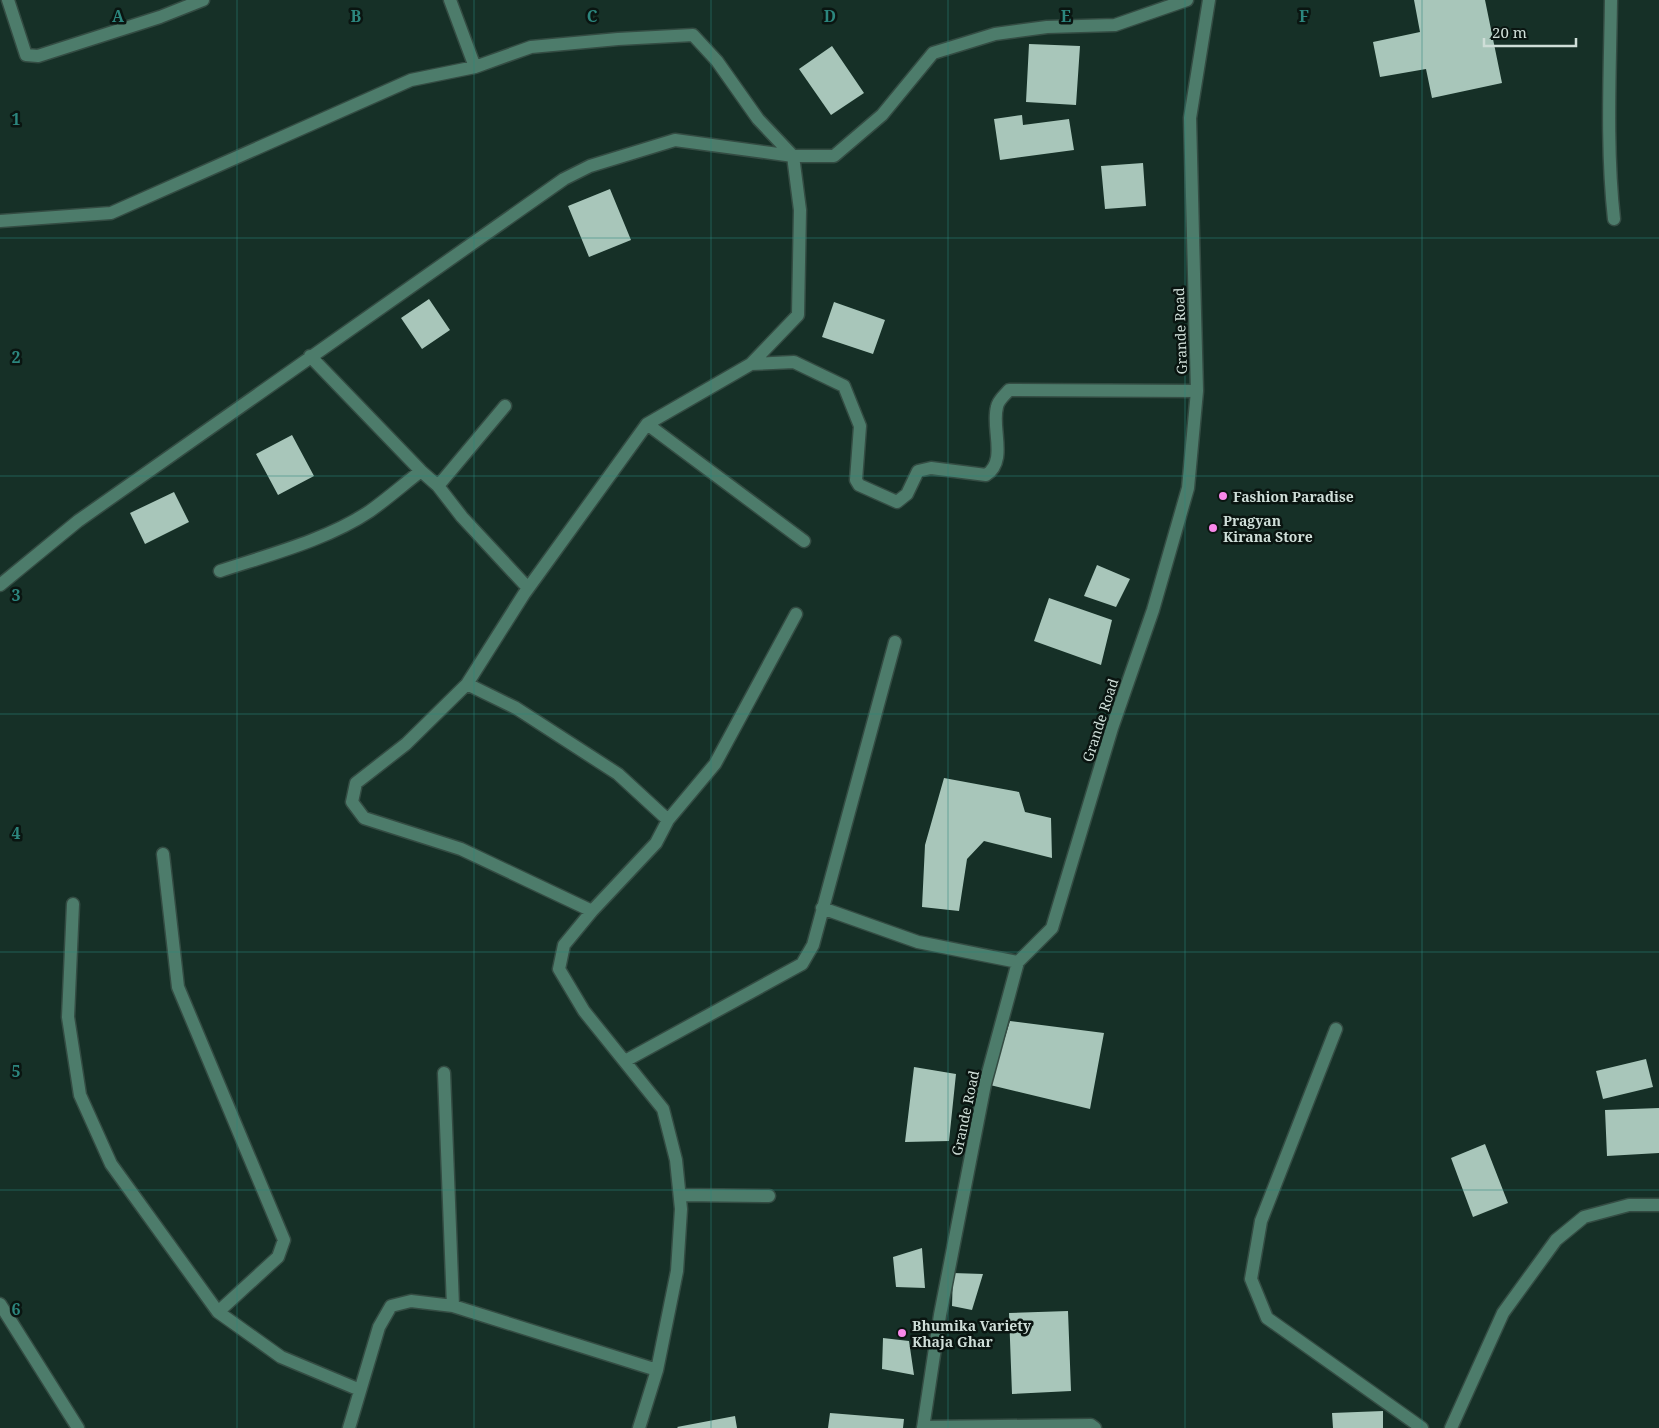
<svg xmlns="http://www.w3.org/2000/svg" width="1659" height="1428" font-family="'Noto Serif',serif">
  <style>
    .building { fill: #a8c6ba }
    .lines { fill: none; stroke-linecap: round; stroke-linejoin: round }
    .minor-casing { stroke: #344c43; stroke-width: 15 }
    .minor { stroke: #4d7c6b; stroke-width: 12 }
    .grid { fill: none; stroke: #2c867e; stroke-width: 1; stroke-opacity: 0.55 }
    .poi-dot { fill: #f888ea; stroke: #0a1511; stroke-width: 2 }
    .labels { text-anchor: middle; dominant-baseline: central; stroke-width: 5; stroke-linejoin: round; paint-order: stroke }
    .street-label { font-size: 14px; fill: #cfded8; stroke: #0a1511 }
    .poi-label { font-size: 14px; font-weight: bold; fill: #cfded8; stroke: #0a1511; text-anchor: start }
    .grid-label { font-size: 16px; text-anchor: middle; font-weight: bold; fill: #2c867e; stroke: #0a1511; stroke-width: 5; stroke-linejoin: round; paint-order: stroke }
  </style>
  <rect width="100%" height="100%" fill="#163027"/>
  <path class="building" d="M1414,0H1485L1502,83L1432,98L1426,69L1380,77L1373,42L1420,32Z
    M1029,44L1080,46L1076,105L1026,102Z
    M832,46L864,93L831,115L799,69Z
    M1022,115L1023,125L1069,119L1074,150L1000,160L994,119Z
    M1143,163L1146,206L1105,209L1101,166Z
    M610,189L631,240L589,257L568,206Z
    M429,299L450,330L422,349L401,318Z
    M834,302L885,320L873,354L822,337Z
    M292,435L314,476L278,495L256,454Z
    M174,492L189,522L145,544L130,513Z
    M1097,565L1130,579L1116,607L1084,596Z
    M1049,598L1112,620L1101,665L1034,641Z
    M944,778L1019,792L1025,812L1051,818L1052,858L984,841L967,859L959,911L922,907L925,845Z
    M1010,1021L1104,1033L1090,1109L990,1085Z
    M1646,1059L1653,1087L1603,1099L1596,1071Z
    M914,1067L956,1074L949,1141L905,1142Z
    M1659,1108V1153L1607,1156L1605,1110Z
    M1485,1144L1508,1203L1473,1217L1451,1158Z
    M922,1248L925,1288L896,1287L893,1257Z
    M953,1273L983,1274L972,1310L952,1306Z
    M1068,1311L1071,1391L1012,1394L1009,1313Z
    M883,1338L909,1341L914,1375L882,1369Z
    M1383,1411V1428H1333L1332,1413Z
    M830,1413L904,1419L903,1428H828Z
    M735,1416L737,1428H678L677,1427Z"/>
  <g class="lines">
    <defs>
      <path id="minor" d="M8,0L26,55L38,56L160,17L203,0
        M450,0L475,67
        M1611,0C1610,73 1606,147 1614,219
        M0,221L111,213L411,80L475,67L531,47L618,39L693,35L717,61L758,119L793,156L800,210L798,315L751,364
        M310,356L421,471L438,486L462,517L528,588
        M647,424L804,541
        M438,486L505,406
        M220,571C268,555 327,540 370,511C387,499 404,484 421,471
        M0,585L78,521L564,179L590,166L675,140L793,156H834L882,115L933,53L995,34L1047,27L1115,25L1187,0
        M467,684L516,708L618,774L668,820
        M163,854L178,987L284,1240L278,1257L218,1312
        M73,904L68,1017L80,1095L111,1164L218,1312L281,1357L360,1390
        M822,908L918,942L1018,962
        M592,911L656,843L668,820L715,764L796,614
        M1336,1029L1261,1221L1251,1279L1267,1318L1422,1428
        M625,1061L802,964L813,945L895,642
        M444,1073L453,1306
        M680,1195L769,1196
        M0,1304L78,1428
        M923,1427L1091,1425L1095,1428
        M349,1428L379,1327L391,1306L411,1301L453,1306L657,1370
        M639,1428L657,1370L677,1271L681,1209L676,1160L663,1109L584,1011L559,969L564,945L592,911L461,849L364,818L352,802L356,783L406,744L467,684L524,594L647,424L751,364L794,362L844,386L860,426L856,480L859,485L897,502L907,494L918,471L931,468L986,475C1008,461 991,428 997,407C998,400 1005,395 1009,390L1197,391
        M923,1428L940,1315L985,1084L1018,962L1052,928L1112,728L1153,610L1188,488L1197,391L1190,118L1209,0
        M1451,1428L1503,1313L1556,1240L1584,1217L1629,1205H1659"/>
    </defs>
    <use href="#minor" class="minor-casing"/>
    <use href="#minor" class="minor"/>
  </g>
  <path class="grid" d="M237,0V1428M474,0V1428M711,0V1428M948,0V1428M1185,0V1428M1422,0V1428M0,238H1659M0,476H1659M0,714H1659M0,952H1659M0,1190H1659"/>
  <g class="poi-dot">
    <circle cx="1223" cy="496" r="5"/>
    <circle cx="1213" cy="528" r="5"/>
    <circle cx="902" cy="1333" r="5"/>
  </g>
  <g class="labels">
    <g class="street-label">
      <text transform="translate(1180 331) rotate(-92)">Grande Road</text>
      <text transform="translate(1100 720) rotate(-72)">Grande Road</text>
      <text transform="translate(965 1113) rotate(-78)">Grande Road</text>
    </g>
    <g class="poi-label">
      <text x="1233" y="496">Fashion Paradise</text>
      <text x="1223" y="520">Pragyan<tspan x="1223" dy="16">Kirana Store</tspan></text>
      <text x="912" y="1325">Bhumika Variety<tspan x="912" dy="16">Khaja Ghar</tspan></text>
    </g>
  </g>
  <g class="grid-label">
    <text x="118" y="22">A</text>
    <text x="356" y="22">B</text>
    <text x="592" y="22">C</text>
    <text x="830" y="22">D</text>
    <text x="1066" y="22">E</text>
    <text x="1304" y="22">F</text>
    <text x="16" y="125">1</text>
    <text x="16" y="363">2</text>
    <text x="16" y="601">3</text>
    <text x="16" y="839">4</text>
    <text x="16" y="1077">5</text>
    <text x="16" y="1315">6</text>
  </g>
  <path d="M1484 38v8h92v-8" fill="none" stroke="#cfded8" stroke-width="2.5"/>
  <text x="1492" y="38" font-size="15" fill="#cfded8" stroke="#0a1511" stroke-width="4" paint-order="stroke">20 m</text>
</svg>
